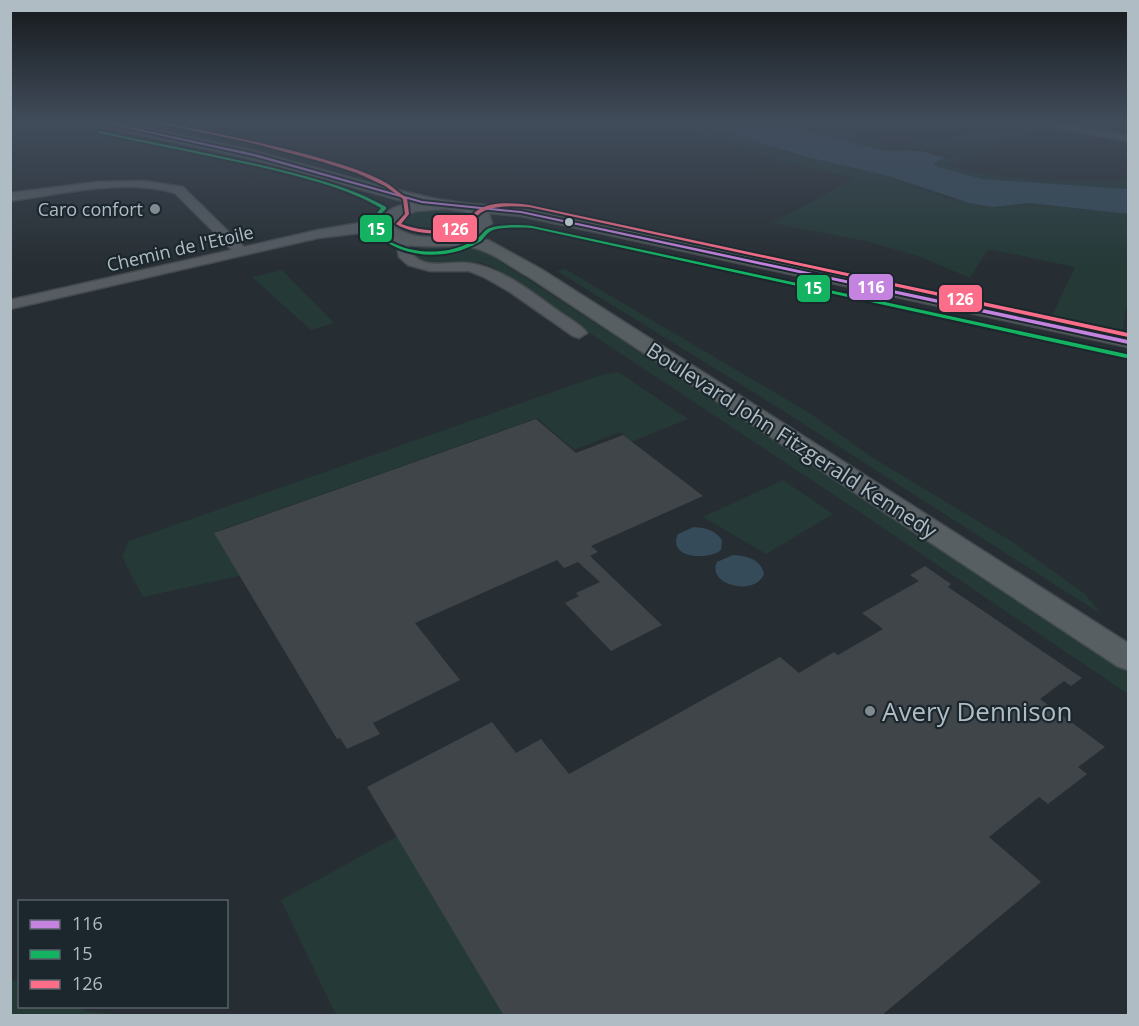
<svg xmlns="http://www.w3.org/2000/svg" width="1139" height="1026" font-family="'Open Sans',sans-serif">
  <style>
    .green { fill: #253937 }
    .water { fill: #354b5a }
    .building { fill: #3f4549 }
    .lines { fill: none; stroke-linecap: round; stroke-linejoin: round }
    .minor-casing { stroke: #444a4e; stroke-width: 3 }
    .major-casing { stroke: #444b50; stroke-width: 3 }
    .minor { fill: #565c61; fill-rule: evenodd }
    .major { fill: #585f62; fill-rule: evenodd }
    .bus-1-casing { stroke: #1b262d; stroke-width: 4 }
    .bus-2-casing { stroke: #1b262d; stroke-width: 4 }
    .bus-3-casing { stroke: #1b262d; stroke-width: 4 }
    .bus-1 { fill: #c483df; fill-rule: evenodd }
    .bus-2 { fill: #13b361; fill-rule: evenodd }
    .bus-3 { fill: #fb6d88; fill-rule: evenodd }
    .poi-dot { fill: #808a91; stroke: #1b262d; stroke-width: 2 }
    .bus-dot { fill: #b0bcc4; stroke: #1b262d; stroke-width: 2 }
    .labels { text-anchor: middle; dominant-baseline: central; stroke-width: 4.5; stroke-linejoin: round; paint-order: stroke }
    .far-poi-label { font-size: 18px; fill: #b0bcc4; stroke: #1b262d; text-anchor: end }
    .far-street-label { font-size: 18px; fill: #b0bcc4; stroke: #1b262d }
    .street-label { font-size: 21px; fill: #b0bcc4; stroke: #1b262d }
    .near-poi-label { font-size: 26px; fill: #b0bcc4; stroke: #1b262d; text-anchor: start }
    .line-badge { stroke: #1b262d; stroke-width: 2 }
    .badge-label { font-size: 16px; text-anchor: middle; font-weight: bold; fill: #fff }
  </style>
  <rect width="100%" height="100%" fill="#272e33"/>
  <path class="green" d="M47,122H80L126,133L119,137H111Z
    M637,122H697L885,175L947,198L992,207L1029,203L1128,214V307H1126L1122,336L1050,320L1075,267L988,249L970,278L918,256L866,241L772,223L855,178L777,160L704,135Z
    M770,122H792L856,130L855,134C885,159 955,135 989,127C1000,129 1008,123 1019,122C1027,121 1036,124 1044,126L1026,133L1030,134L945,165L988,175L1056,181H1128V189L983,179L934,166L933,163L954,157L928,148L903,153L885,151Z
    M425,208C441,208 466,205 473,223C459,243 414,239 396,228L394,221L399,216Z
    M434,244L470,245L484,251L1128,670V694L861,513L507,278C479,246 436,276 415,255L422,247Z
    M565,269L811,414L873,458L1011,541L1085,594L1101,614L774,405L557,271Z
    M282,270L334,323L311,330L252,277Z
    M618,372L688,419L631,442L620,432L574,450L537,418L218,531L243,575L143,597L122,557L129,541L601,375Z
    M783,480L833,514L766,554L703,517Z
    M400,835L509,1015H336L281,900Z
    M11,979L19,983L20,1006L76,1007L87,1011L118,1015H11Z"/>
  <path class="water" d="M697,122H770L885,151H921L945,158L933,163L937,167L983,179L1128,189V214L1029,203L992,207L969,203L885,175L803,156Z
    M694,527C706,528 715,530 722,540L721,550C707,561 667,558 678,534Z
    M733,555C747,556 761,559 764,574C755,597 706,585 717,562Z"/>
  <path class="building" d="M536,419L576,453L623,435L703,496L591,546L598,552L590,556L662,625L611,651L565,603L579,596L576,593L600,582L578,562L564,568L557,560L415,623L460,680L373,723L380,734L347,749L340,738L337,739L214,533Z
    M925,566L951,584L948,587L1082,678L1071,686L1064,681L1040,699L1105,747L1078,767L1087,774L1048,804L1039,797L989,837L1041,882L881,1016H504L367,787L492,722L516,753L541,739L569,774L780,657L799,673L834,652L838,655L883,629L862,613L919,581L910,575Z"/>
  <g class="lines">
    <defs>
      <path id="minor" d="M1036,122H1058L1128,135V141L1041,125Z
        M144,181L183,187L244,247L318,230L384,219L390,223L389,226L359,233L318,238L10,309V300L232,250L175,193C123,178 63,194 10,201V193L97,182Z
        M471,204L521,208L1128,337V347L521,216L467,211L465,208Z
        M396,232C411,236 407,253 418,259C432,268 452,261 468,263C502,267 534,294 561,313C570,319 581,325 587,333L579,338L573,336L510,292L484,277L469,271H430L408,265L399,257L397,246L389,236Z"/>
      <path id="major" d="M95,122H119L254,151L376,185L436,199L477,205L489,214L492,223L482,234L474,238L488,240L541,269L1128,643V670L1117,666L529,277C512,268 493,252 474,248C444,241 398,257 377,227C383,211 393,207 410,203L251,159L101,126ZM446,209L466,212L476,222C456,239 414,243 394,226L396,220L416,211Z"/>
    </defs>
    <use href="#minor" class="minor-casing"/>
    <use href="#major" class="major-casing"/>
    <use href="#minor" class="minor"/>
    <use href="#major" class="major"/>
    <defs>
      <path id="bus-1" d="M99,122H106L255,154L422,201L521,211L1128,340V344L521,213L422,203L253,156Z"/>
      <path id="bus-2" d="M99,131C156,143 213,154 269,167C309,177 349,186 386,207V209L378,217V232C382,235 385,238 389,241C411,254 444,255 467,244C471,242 476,240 479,237C483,234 485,229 490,228C499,224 522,225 532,226L1126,354L1128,355V357L1126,358L532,228C523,228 499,226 491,231C487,233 484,238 481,241C477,243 472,246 469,247C438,261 397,256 374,232V217L381,208C347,188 308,179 269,169C212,156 155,145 98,133Z"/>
      <path id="bus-3" d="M152,122H160C210,132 260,142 309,155C336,163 364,170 388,184C394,188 400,194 407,198L409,214L401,224C420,231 446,234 464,223C470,219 473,213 478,210C492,201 513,203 529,205L1128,333V337L529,207C515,206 500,205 486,210C477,213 473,222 464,227C445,237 414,235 396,224L405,214L403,199L385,186L357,173L323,162L248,142Z"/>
    </defs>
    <use href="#bus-1" class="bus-1-casing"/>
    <use href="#bus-2" class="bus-2-casing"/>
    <use href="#bus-3" class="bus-3-casing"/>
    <use href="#bus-1" class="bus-1"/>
    <use href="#bus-2" class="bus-2"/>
    <use href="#bus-3" class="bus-3"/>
  </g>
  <linearGradient id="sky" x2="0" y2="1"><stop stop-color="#15191c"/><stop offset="0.46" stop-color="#414c5b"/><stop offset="1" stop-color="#414c5b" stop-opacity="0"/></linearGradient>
  <rect width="1139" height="266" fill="url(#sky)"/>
  <g class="poi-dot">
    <circle cx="155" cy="209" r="6"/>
    <circle cx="870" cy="711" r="6"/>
  </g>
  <circle class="bus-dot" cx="569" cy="222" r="5"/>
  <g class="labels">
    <g class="far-poi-label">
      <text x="143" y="209">Caro confort</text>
    </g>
    <g class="far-street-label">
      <text transform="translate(180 248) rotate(-13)">Chemin de l'Etoile</text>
    </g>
    <g class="street-label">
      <text transform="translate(792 440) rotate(33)">Boulevard John Fitzgerald Kennedy</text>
    </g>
    <g class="near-poi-label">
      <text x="882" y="711">Avery Dennison</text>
    </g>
  </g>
  <g class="line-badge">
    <rect x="359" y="214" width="34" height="29" rx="6" fill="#13b361"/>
    <rect x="432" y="214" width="46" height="29" rx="6" fill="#fb6d88"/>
    <rect x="848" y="273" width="46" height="28" rx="6" fill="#c483df"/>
    <rect x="796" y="274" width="35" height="29" rx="6" fill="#13b361"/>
    <rect x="938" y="284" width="45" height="29" rx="6" fill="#fb6d88"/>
  </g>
  <g class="badge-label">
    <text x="376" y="235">15</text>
    <text x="455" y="235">126</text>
    <text x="871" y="293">116</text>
    <text x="813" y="294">15</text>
    <text x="960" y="305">126</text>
  </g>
  <rect width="1139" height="1026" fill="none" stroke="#b0bcc4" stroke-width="24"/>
  <rect x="18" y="900" width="210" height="108" fill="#1b262d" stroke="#576269" stroke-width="1.5"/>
  <rect x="30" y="920" width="30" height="9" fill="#c483df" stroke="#576269" stroke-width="1.5"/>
  <text x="72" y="930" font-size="18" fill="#b0bcc4">116</text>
  <rect x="30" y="950" width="30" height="9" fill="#13b361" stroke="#576269" stroke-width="1.5"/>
  <text x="72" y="960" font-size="18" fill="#b0bcc4">15</text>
  <rect x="30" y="980" width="30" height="9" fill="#fb6d88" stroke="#576269" stroke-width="1.5"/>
  <text x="72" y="990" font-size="18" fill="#b0bcc4">126</text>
</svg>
